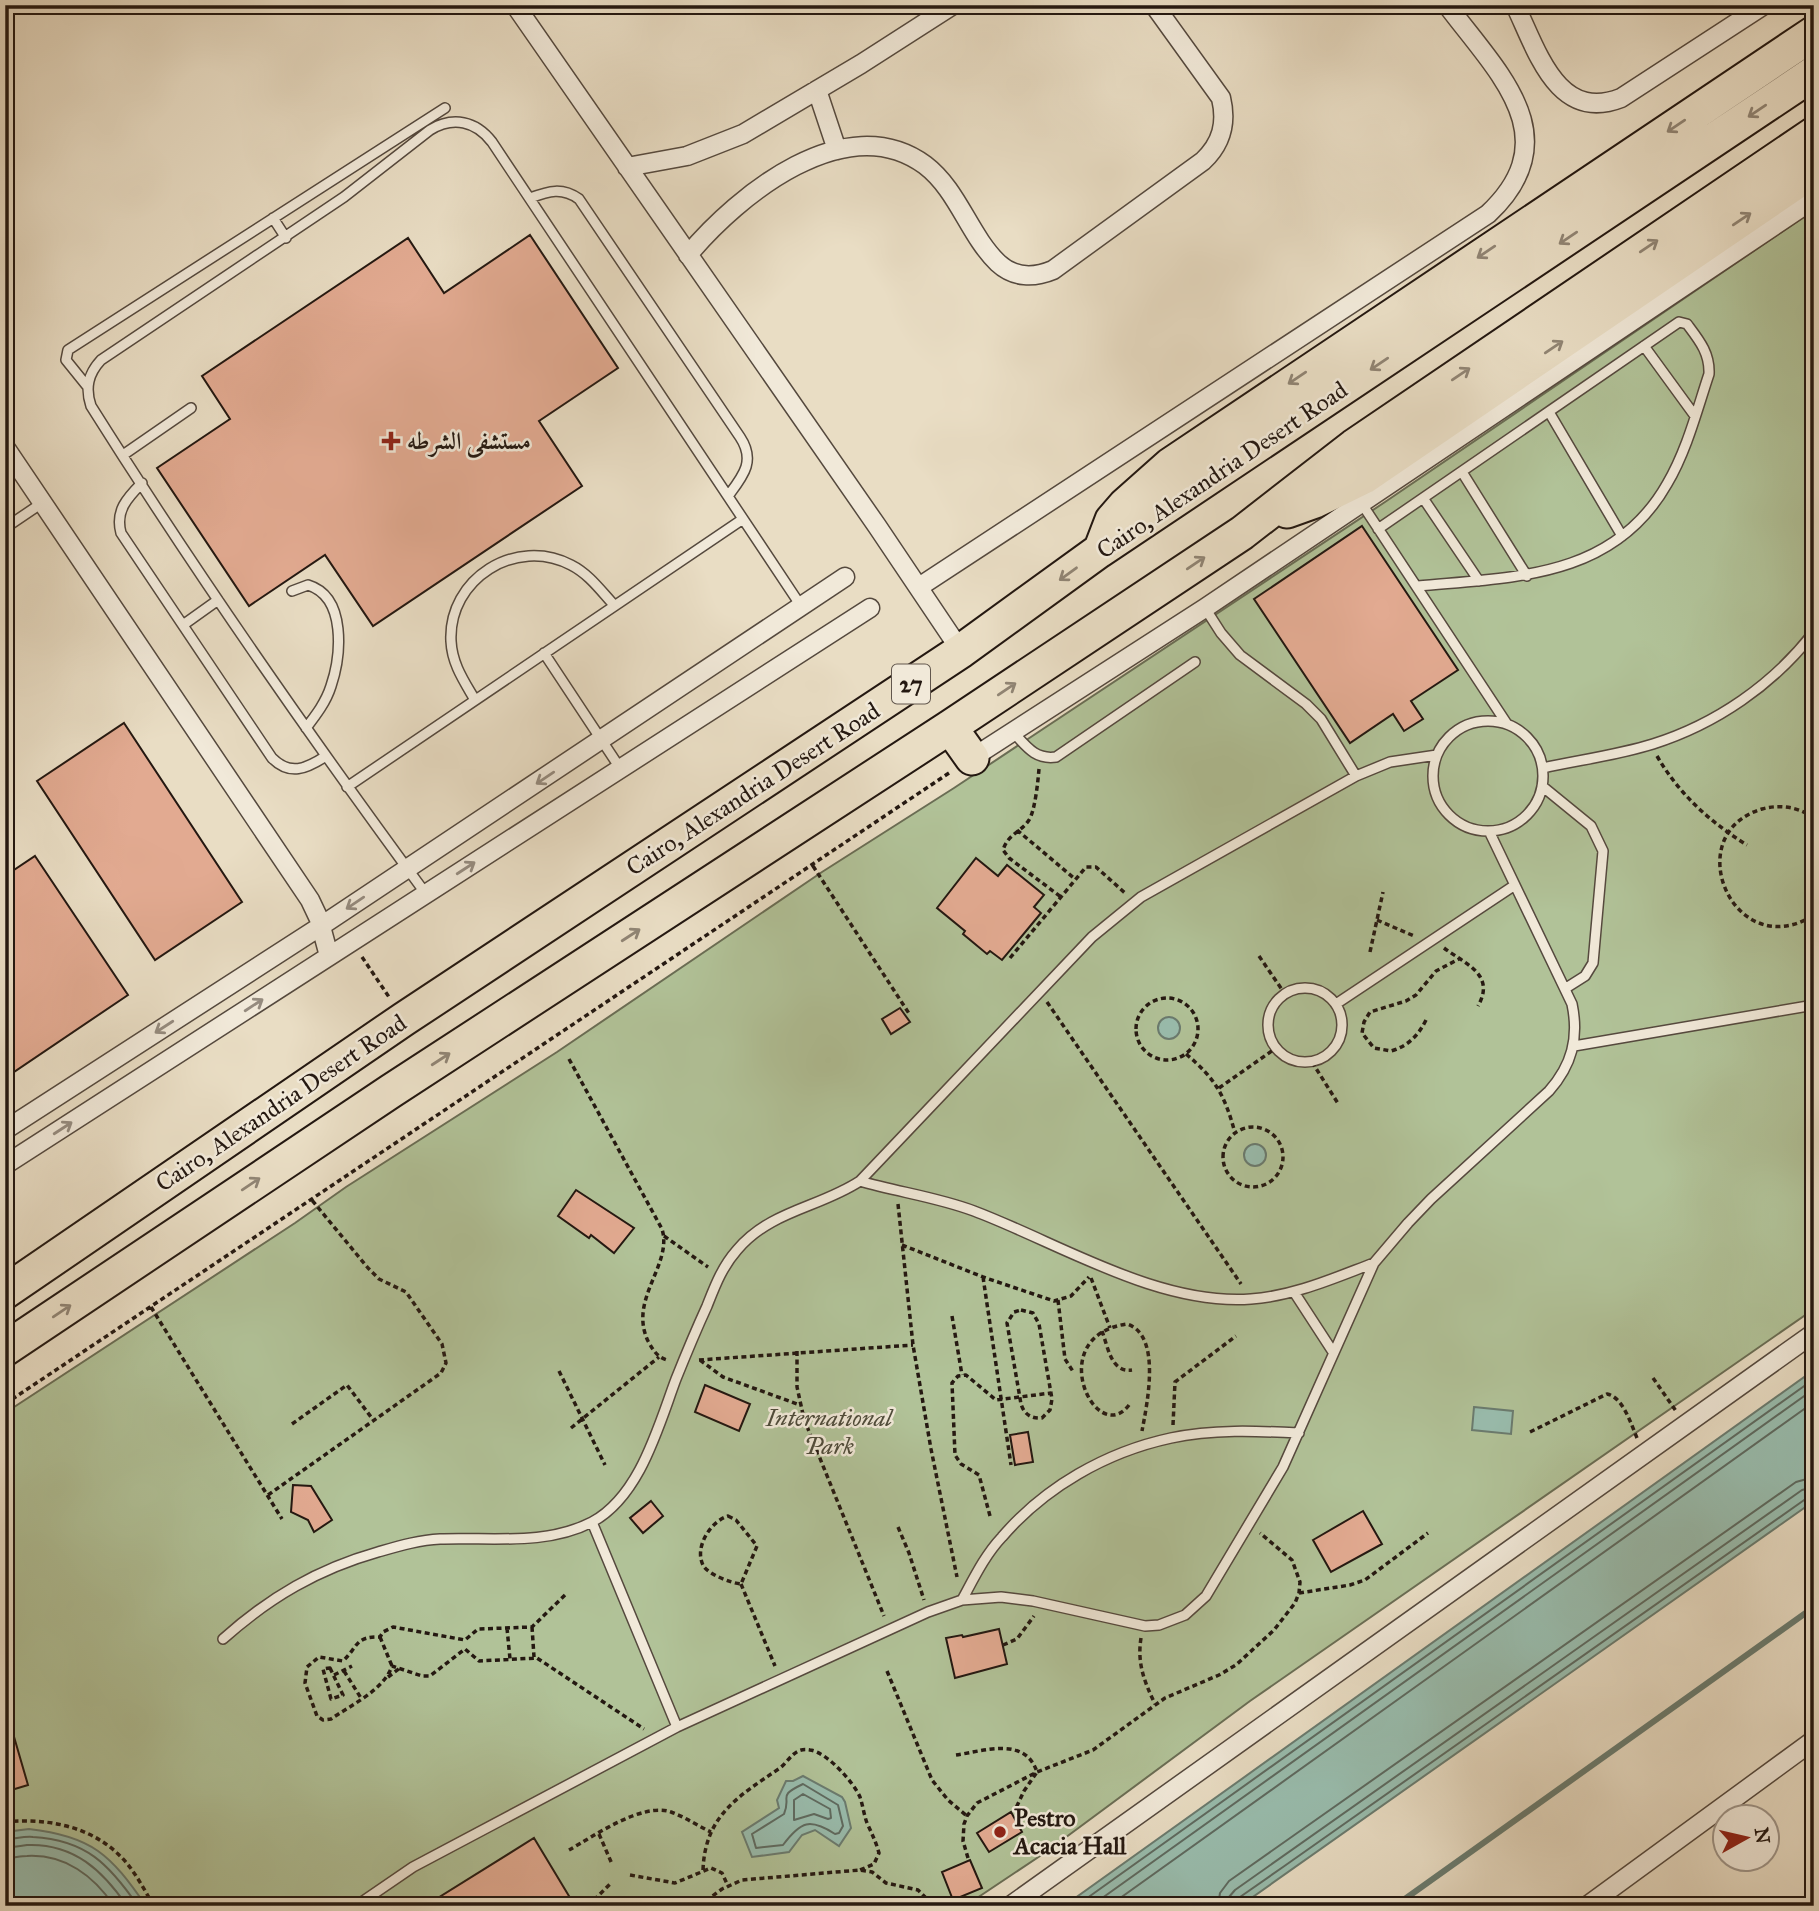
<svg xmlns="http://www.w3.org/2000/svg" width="1819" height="1911" font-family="'IM FELL Great Primer',Amiri,serif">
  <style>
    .green { fill: #b1c298; stroke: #6a6d54; stroke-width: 2 }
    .water { fill: #99bdae; stroke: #6a7b6f; stroke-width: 2 }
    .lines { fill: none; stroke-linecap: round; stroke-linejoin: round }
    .shore { stroke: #5e6a60; stroke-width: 2 }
    .stream { stroke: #6a7b6f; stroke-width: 6 }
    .building { fill: #e2aa91; stroke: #241811; stroke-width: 2 }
    .lane-casing { stroke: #55493e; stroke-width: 12 }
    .street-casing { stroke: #55493e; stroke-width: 21 }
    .highway-casing { stroke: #241811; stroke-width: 37 }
    .path { stroke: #241811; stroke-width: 3.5; stroke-dasharray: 5 3.5; stroke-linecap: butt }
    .lane { stroke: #f1e9d9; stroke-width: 9 }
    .street { stroke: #f1e9d9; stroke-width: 18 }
    .highway { stroke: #e9ddc4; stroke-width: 33 }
    .oneway { stroke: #908473 }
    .oneway2 { stroke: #958b7f }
    .poi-dot { fill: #8f2418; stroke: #f1e9d9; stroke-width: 2.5 }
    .labels { text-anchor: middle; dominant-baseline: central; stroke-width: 5; stroke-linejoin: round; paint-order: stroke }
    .shield { fill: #f1e9d9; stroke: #62574d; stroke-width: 2 }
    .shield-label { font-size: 23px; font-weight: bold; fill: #241811 }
    .poi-label { font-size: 24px; font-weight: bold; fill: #241811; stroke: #f1e9d9; text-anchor: start }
    .street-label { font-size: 24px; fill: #241811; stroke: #f1e9d9 }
    .park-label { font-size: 24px; font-style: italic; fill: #4e4b3a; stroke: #f1e9d9 }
  </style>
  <rect width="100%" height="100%" fill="#e9ddc4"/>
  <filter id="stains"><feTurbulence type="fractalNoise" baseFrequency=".00286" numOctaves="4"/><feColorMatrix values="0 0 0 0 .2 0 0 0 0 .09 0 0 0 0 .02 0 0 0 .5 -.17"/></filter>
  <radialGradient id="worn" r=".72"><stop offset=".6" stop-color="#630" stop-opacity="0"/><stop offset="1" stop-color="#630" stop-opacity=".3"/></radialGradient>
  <path class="green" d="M1814,210V1309L1250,1701L1046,1852L965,1906H5V1413L295,1223L346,1187L557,1052L822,872L954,788L1385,502Z"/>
  <path class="water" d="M1158 1028a11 11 0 1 1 22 0a11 11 0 1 1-22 0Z
    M1244 1155a11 11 0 1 1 22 0a11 11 0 1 1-22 0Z
    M1814,1370V1501L1240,1906H1064Z
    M1474,1407L1513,1411L1511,1434L1472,1430Z
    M803,1776L842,1797L845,1802L851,1828L839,1846L815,1830L802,1835L789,1852L752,1857L742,1832L779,1808L777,1800L786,1781H793Z
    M29,1829C92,1836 111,1855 146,1906H5V1832Z"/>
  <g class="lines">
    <path class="shore" d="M803,1784L838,1805L843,1826L839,1833L835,1834C810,1818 801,1821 783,1845L756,1848L752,1834L784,1814C792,1795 776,1797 803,1784Z
      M803,1794L830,1809L831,1818L828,1819L814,1814L794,1820V1800Z
      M5,1839C14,1839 24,1836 33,1837C86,1840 109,1864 138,1906
      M5,1848C13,1847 20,1846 27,1845C74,1843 103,1871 127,1906
      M5,1858C13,1858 20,1856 27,1856C65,1854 94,1876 114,1906
      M1076,1906L1814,1379
      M1091,1906L1814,1389
      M1109,1906L1814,1402
      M1218,1906L1220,1893L1229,1881L1796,1482L1814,1477
      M1228,1906L1229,1897L1235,1890L1802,1490L1814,1487
      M1237,1906L1240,1897L1283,1867L1807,1498L1814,1496"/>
    <path class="stream" d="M1395,1906L1814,1607"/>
  </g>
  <path class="building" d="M530,235L618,368L539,421L582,486L373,626L325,555L249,606L157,468L230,419L202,376L408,238L444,293Z
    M1362,526L1458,670L1411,701L1423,719L1404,731L1393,714L1350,743L1254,599Z
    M124,723L242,902L155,960L37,781Z
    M35,856L128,995L5,1078V876Z
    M976,858L998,876L1007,865L1044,895L1034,907L1041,913L1002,960L990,951L987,954L963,934L965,931L937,908Z
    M900,1008L910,1022L891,1034L882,1019Z
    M576,1190L634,1228L614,1253L591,1235L589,1238L558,1216Z
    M705,1385L750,1404L739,1431L695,1412Z
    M1028,1432L1033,1462L1015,1465L1010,1435Z
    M293,1485L311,1486L332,1520L314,1532L308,1520L291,1512Z
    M651,1501L663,1516L643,1533L630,1518Z
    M1363,1511L1382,1544L1331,1572L1313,1540Z
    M999,1629L1007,1664L955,1678L946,1638L962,1635L963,1637Z
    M10,1723L28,1785L5,1792V1724Z
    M1011,1812L1022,1832L989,1852L977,1833Z
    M534,1838L575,1906H425Z
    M970,1860L982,1888L953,1900L942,1872Z"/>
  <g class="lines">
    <defs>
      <path id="lane" d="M530,198C549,191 562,187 579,199L740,437C756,461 743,476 728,496
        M273,218L286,238
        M1644,346L1695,416
        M87,386L66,360L68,350L445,108
        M1549,412L1622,536
        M123,455L191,408
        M1462,472L1527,576
        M142,483C127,498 115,511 121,533L272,758C290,776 306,769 326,756
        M1423,498L1479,581
        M1362,504L1507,724
        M5,528L42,503
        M1378,529L1679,322L1687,324C1699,340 1710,353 1709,374C1697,410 1687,450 1667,484C1613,579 1513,577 1418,586
        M292,591L308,585C347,597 341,656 331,686C326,702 316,715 306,728
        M1205,608L1221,633L1240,655L1306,704L1321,719L1356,776
        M183,625L218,600
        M544,653L620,768
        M475,700C464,681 452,664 451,641C448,579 516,536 571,565C589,574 601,591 614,605
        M1433 776a55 55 0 1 1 110 0a55 55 0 1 1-110 0Z
        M1013,732C1026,746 1035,760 1056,757L1195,662
        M1543,768C1579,760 1618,755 1653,744C1716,724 1773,685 1814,632
        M1542,786L1591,826L1603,851L1593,963L1585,976L1566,988
        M347,787L743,519
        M426,894C309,735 196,573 91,406C85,388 88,374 101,360L344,197L430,130C453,116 476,121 492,142L801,606
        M1268 1025a37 37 0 1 1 74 0a37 37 0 1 1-74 0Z
        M1336,1004L1515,885
        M1574,1046L1814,1005
        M860,1181C897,1192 937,1197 974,1211C1059,1243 1158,1306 1251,1299C1294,1296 1334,1278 1374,1263
        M1294,1292L1333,1352
        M592,1522L677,1727
        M962,1600C974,1578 985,1555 1002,1537C1045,1487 1106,1452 1171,1438C1212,1429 1257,1431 1299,1433
        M223,1639C270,1597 318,1569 378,1552C399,1546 419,1540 440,1539C490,1537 546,1546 592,1522C640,1496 658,1427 676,1379C686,1354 696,1330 707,1306C715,1286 722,1267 737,1250C771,1210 819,1208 860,1181L1092,937L1141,897L1356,776L1390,762L1437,755
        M356,1906L413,1867L677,1727L928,1612L962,1600L1001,1597L1033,1601L1145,1626L1159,1625L1185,1615L1206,1596L1283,1467L1374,1263L1408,1223L1431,1199L1549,1091C1572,1065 1579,1038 1572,1004L1489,831"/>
      <path id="street" d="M515,5L877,526L961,651
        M1515,5C1537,50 1557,123 1621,98L1764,5
        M817,90L837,150
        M627,167L687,156L743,134L861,64L953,5
        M688,255C738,195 846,107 925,165C958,190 969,235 998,263C1014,278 1034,278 1053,270L1203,161C1222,143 1227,123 1221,98L1154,5
        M5,447L310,900L319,919L329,956
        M919,587L1488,214C1570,137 1497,72 1447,5
        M972,758L1205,608L1814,199
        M5,1130L321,926L845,577
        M5,1165L870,608
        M1010,1906L1814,1333
        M1587,1906L1814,1740"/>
      <path id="highway" d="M1287,511L1315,501L1364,477L1814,170
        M1102,546L1112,520L1125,505L1170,465L1814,33
        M950,727L972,758
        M5,1292L404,1019L961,651L1099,551L1814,73
        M5,1349L391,1091L950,727L1242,533L1354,446L1814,134"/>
    </defs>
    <use href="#lane" class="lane-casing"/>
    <use href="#street" class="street-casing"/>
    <use href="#highway" class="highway-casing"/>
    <path class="path" d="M1657,756C1679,794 1710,822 1747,845
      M1039,769C1038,781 1035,811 1029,820C1021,832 1008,834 1003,850L1009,858L1061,897
      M1814,818C1799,807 1780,804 1762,809C1677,834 1734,966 1814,915
      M1017,830L1075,879
      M813,866L910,1015
      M1377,920L1414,936
      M1444,948C1465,964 1496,974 1478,1006
      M1370,952L1383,892
      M1259,956L1285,994
      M362,957L389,997
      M1010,958L1086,867H1096L1125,893
      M1136 1029a31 31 0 1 1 62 0a31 31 0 1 1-62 0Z
      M1047,1002L1241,1284
      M1426,1020C1418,1036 1408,1046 1391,1051L1374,1048L1362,1033L1364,1022L1370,1012L1406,1001L1416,995L1436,971L1459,959
      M1186,1054C1216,1079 1225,1096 1235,1133
      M569,1059L662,1229C673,1265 628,1299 648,1341C653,1350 657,1357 667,1360
      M1312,1062L1339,1105
      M1219,1088L1276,1048
      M1223 1157a30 30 0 1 1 60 0a30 30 0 1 1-60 0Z
      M898,1204L913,1345L931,1449L957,1577
      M664,1236L708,1267
      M902,1245L983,1277L1054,1301L1071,1296L1089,1277
      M983,1277L1011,1465
      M1091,1278L1110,1328
      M1058,1300L1065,1359L1074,1373
      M151,1307L282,1519
      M1021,1310L1033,1313L1039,1324L1052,1399L1050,1410L1042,1418C1031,1419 1024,1414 1021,1404L1007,1323L1014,1312Z
      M952,1316L962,1375
      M1102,1331C1108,1347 1111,1373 1132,1370
      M797,1351V1387L804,1419L884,1616
      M699,1360L913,1345
      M700,1360L723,1377L800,1405
      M559,1371L605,1465
      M1653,1378L1676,1411
      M5,1404L949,773
      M1129,1405C1096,1449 1042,1336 1127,1324C1162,1335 1147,1404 1142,1431
      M292,1424L347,1385L374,1421
      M1173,1425L1175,1382L1236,1336
      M571,1428L659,1357
      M1530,1432L1607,1394C1623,1397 1631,1424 1637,1438
      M268,1495L441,1373L446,1363L442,1344L406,1292L379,1279L368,1268L311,1199
      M728,1516L736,1520L757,1546L741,1584C731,1583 707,1574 703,1565C694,1547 711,1521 728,1516Z
      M990,1516L979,1475L961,1464L955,1455L952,1383L958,1376L966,1375L996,1400L1051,1393
      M898,1527L909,1553L924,1600
      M741,1584L775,1666
      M1299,1593L1350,1585L1365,1580L1428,1533
      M565,1595L532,1627L478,1629L465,1640L393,1627L383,1632L380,1637C355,1636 358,1647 343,1661L319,1657L307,1667L305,1683L317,1716L323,1720L331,1719C351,1705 384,1690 392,1666L422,1676H430L465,1649L479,1661L537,1658L644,1729
      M532,1627L534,1657
      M507,1628L510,1659
      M380,1637L392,1666
      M1141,1638C1137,1663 1144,1681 1155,1704
      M1003,1645L1017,1639L1034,1616
      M5,1658L13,1670
      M330,1668L343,1695L331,1699L323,1669Z
      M344,1671L361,1698
      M887,1671L932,1780L948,1800L967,1816
      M334,1675L352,1666
      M388,1677L400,1668
      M956,1755C984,1751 1025,1736 1037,1772L1024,1791L1016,1808
      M5,1822C44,1818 87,1825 117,1853C133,1867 143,1888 154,1906
      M599,1834L612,1864
      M569,1850C594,1836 642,1802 671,1812C685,1817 698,1826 711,1832
      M968,1858L963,1841L964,1824L967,1816L977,1803L1037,1772L1093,1750L1165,1698L1219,1675L1236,1665L1274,1630L1295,1603L1299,1593L1300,1582L1292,1560L1260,1533
      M703,1870C705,1815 739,1796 780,1768C790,1760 794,1747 810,1750C827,1752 854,1783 860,1797C863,1806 864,1815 867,1823C872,1834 876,1842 879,1853L874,1864L860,1870
      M630,1875L675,1883L711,1868L722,1873L728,1886
      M588,1906L612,1882
      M699,1906L722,1889L742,1880L860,1870L872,1872L886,1883L918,1890L934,1906"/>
    <use href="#lane" class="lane"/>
    <use href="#street" class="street"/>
    <use href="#highway" class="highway"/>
  </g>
  <defs><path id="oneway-shaft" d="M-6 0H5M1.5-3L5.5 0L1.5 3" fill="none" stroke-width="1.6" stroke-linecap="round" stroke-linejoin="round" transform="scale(1.75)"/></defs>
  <g class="oneway">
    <use href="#oneway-shaft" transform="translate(1757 111) rotate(146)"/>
    <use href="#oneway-shaft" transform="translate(1676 126) rotate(146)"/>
    <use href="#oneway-shaft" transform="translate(1742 219) rotate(-34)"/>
    <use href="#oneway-shaft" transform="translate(1568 238) rotate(146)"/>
    <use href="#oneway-shaft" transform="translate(1649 246) rotate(-34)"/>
    <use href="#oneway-shaft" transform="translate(1486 252) rotate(146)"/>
    <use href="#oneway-shaft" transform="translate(1554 347) rotate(-34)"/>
    <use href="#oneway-shaft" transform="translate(1379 364) rotate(146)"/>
    <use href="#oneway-shaft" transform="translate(1461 374) rotate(-34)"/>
    <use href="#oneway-shaft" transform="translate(1297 378) rotate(146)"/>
    <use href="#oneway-shaft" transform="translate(1196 563) rotate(-34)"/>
    <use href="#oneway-shaft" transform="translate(1068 574) rotate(144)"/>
    <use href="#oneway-shaft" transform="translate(1007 689) rotate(-34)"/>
    <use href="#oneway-shaft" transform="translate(631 935) rotate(-33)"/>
    <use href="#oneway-shaft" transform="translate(441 1059) rotate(-33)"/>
    <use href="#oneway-shaft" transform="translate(251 1184) rotate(-34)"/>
    <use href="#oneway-shaft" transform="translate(62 1311) rotate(-34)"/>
  </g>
  <g class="oneway2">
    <use href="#oneway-shaft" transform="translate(545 778) rotate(146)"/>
    <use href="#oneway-shaft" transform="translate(466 868) rotate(-33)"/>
    <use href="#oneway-shaft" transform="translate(355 903) rotate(146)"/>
    <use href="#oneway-shaft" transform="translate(254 1005) rotate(-33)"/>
    <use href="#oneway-shaft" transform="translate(164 1027) rotate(147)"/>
    <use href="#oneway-shaft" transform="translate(63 1128) rotate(-33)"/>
  </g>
  <g class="poi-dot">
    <path d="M387.5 430.5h7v7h7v7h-7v7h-7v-7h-7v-7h7z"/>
    <circle cx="1000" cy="1832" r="7"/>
  </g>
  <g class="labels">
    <rect class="shield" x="892" y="664.5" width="38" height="39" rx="5"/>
    <g class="shield-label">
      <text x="911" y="684">27</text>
    </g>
    <g class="poi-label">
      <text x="407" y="441">مستشفى الشرطه</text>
      <text x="1014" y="1818">Pestro<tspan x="1014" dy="28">Acacia Hall</tspan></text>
    </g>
    <g class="street-label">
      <text transform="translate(1222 470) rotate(-34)">Cairo, Alexandria Desert Road</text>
      <text transform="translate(753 789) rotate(-33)">Cairo, Alexandria Desert Road</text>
      <text transform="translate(281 1103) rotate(-34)">Cairo, Alexandria Desert Road</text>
    </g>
    <g class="park-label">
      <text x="829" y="1418">International<tspan x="829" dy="28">Park</tspan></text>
    </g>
  </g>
  <rect width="1819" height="1911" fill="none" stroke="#e9ddc4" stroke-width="28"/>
  <rect x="7" y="7" width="1805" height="1897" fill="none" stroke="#241811" stroke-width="3.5"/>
  <rect x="14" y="14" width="1791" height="1883" fill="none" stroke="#241811" stroke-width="2"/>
  <g transform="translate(1746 1838) rotate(82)"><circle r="33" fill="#f1e9d9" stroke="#9f9589" stroke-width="2"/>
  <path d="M0-5L12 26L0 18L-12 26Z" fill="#8f2418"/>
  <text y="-10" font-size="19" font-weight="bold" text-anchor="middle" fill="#241811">N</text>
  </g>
  <rect width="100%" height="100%" filter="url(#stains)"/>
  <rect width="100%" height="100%" fill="url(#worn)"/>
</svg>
